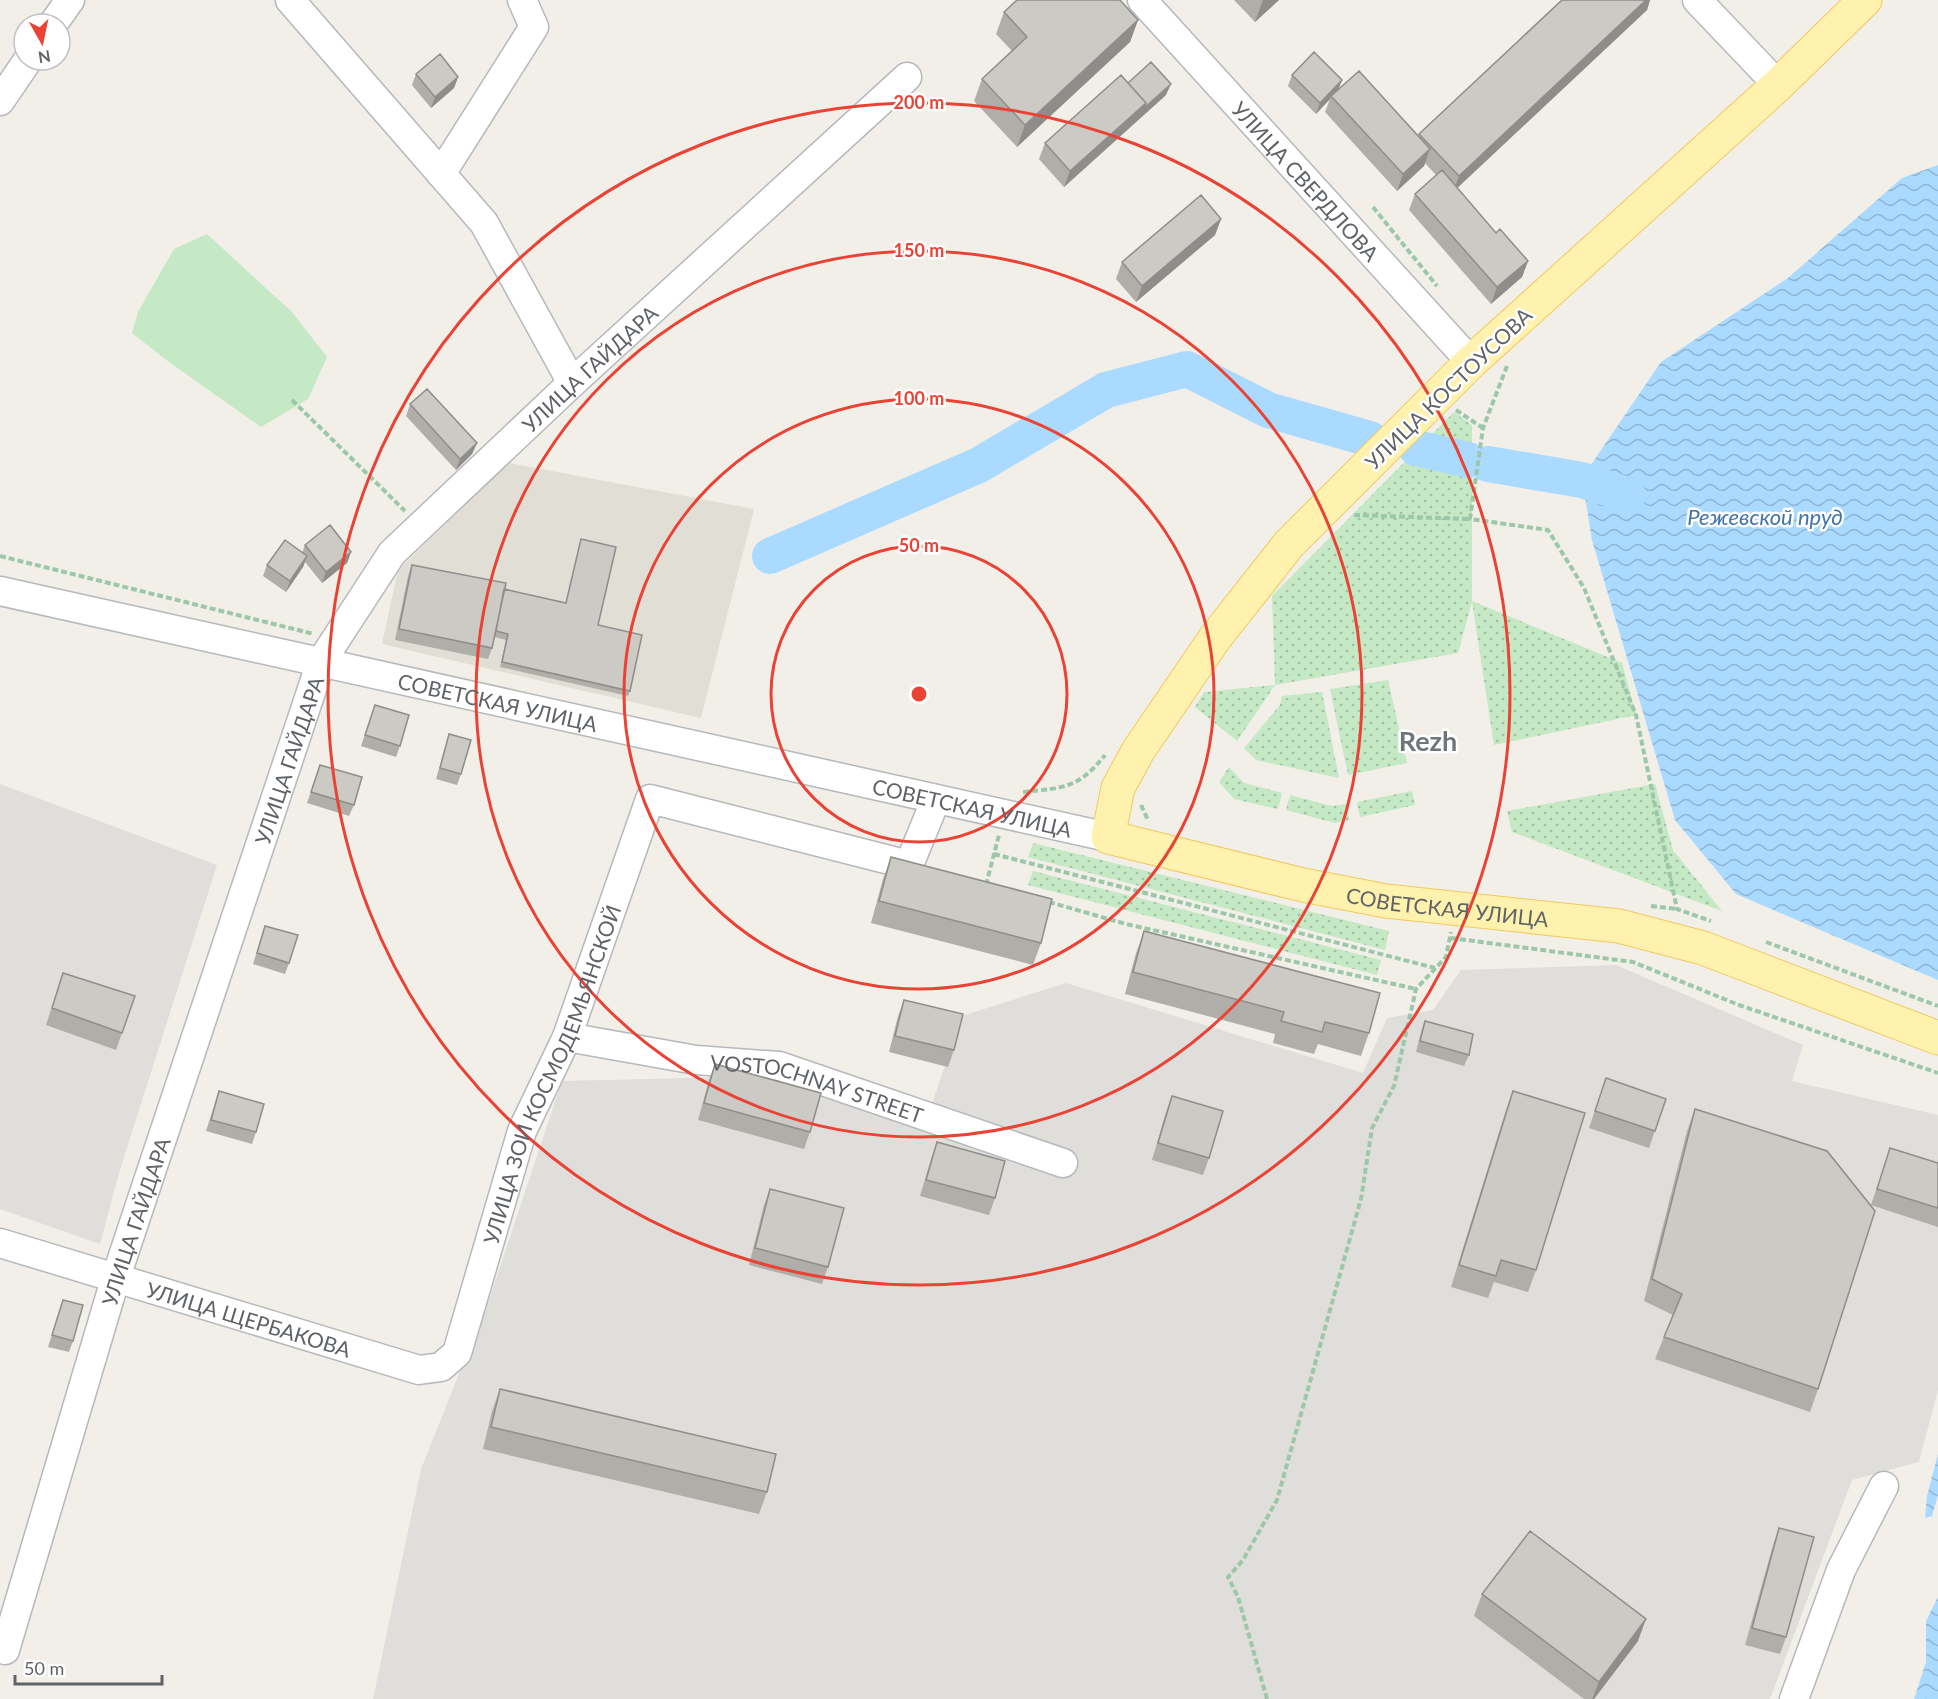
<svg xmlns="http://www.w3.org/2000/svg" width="1938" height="1699" font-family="Lato,sans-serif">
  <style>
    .industrial { fill: #e0deda }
    .education { fill: #e1ded6 }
    .grass { fill: url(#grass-dots) }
    .pitch { fill: #c5e8c5 }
    .water { fill: url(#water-waves) }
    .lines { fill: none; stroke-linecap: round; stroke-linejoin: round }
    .river { stroke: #aadaff; stroke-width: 36 }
    .minor-casing { stroke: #b5b8bc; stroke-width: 31 }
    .major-casing { stroke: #f2c960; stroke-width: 35 }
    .path { stroke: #9cc7a9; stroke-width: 4; stroke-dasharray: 6 3; stroke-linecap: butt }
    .minor { stroke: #fff; stroke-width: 28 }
    .major { stroke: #fff2af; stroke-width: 33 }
    .wall { fill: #afaea9 }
    .shaded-wall { fill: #8f8d8a }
    .building { fill: #cccac5; stroke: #8f8d8a; stroke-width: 1.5 }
    .ring { fill: none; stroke: #ea4335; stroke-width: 3 }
    .labels { text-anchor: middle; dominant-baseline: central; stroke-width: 5; stroke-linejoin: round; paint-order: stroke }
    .street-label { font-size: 21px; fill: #5f6368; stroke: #fff }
    .water-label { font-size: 22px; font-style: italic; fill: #4174aa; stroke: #fff }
    .district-label { font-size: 27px; font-weight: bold; fill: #70757a; stroke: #fff }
    .centre { fill: #ea4335; stroke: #fff; stroke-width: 3 }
    .ring-label { font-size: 18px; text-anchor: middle; font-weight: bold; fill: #ea4335; stroke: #fff; stroke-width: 5; stroke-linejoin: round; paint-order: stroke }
  </style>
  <defs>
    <pattern id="grass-dots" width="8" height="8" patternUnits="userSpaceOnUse" patternTransform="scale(1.5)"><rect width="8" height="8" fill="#c5e8c5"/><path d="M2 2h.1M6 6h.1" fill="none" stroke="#a3c0a4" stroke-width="1.8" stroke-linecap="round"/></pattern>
    <pattern id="water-waves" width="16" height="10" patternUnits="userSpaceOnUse" patternTransform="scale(1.5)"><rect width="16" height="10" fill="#aadaff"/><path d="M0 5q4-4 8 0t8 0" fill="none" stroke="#8eb4d2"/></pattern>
  </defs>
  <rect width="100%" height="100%" fill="#f1efe8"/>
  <path class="industrial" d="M0,784L217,865L119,1173L100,1244L0,1209Z
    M1616,965L1803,1045L1792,1081L1938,1115V1390L1919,1462L1852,1480L1770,1699H373L421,1469L491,1294L562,1081L771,1076L923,1130L962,1016L1066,983L1363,1073L1387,1018L1433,1010L1461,970Z"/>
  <path class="education" d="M509,463L754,509L701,718L382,644L398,570Z"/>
  <path class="grass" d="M1454,412L1472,425V601L1622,663L1636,715L1494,745L1472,602L1458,653L1275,685L1237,741L1195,707L1204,692L1275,685L1272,596Z
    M1388,680L1407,763L1348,775L1330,689Z
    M1322,692L1339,778L1256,760L1244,748L1280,705L1282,696Z
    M1229,767L1244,783L1282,793L1278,809L1234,799L1219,782Z
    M1655,784L1673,850L1722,911L1512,832L1507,811Z
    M1412,791L1415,805L1360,817L1357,802Z
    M1290,795L1332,806L1347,804L1349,820L1335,823L1286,810Z
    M1033,843L1389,931L1385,950L1028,857Z
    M1033,871L1381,960L1377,975L1028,885Z"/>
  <path class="pitch" d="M207,234L292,312L327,357L308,399L261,427L169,362L132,333L138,312L174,249Z"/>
  <path class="water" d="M1938,165V980L1736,894L1675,820L1592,540L1582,478L1661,362L1788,278L1902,178Z
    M1938,1454V1495L1932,1516L1925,1518L1927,1496Z
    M1938,1597V1699H1914L1926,1662V1621Z"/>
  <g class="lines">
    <path class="river" d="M1416,448L1468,460
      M1488,464L1582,480L1628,495
      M770,556L979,465L1106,390L1187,369L1268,410L1370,439"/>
    <defs>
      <g id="minor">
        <path d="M290,0L484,223L572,383"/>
        <path id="s1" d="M1142,0L1471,362"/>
        <path d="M1697,0L1778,85"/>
        <path d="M53,24L70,0"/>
        <path d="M0,101L28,60"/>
        <path d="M441,174L534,27L522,0"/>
        <path id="s2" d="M0,591L1108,837"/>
        <path id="s3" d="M567,1037L696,1060L779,1066L1063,1163"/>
        <path id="s4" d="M0,1243L419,1370L441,1367L457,1353L522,1131L567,1037L650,799L909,865L936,799"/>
        <path id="s5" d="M5,1650L115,1280L321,662L392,553L572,383L907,77"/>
        <path d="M1794,1699L1841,1570L1884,1486"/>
      </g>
      <g id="major">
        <path id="s6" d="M1865,0L1778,85L1471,362L1289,544L1215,638L1138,751L1118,788L1108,837L1303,885L1386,901L1619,926L1703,948L1938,1038"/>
      </g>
    </defs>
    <use href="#minor" class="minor-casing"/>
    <use href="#major" class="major-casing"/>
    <path class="path" d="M1373,207L1437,286
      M1507,366L1483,428L1470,519L1548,530L1584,588L1636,715L1677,909L1711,921
      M292,400L405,511
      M1456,410L1483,428
      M1354,515L1470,519
      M0,556L314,634
      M1023,792C1064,788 1079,788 1105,755
      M1141,805L1148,820
      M994,854L1435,968
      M986,885L999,835
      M1049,902L1126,924L1416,989
      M1651,906L1677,909
      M1451,938L1633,962L1739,1005L1938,1073
      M1766,942L1938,1006
      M1267,1699L1238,1597L1228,1577L1243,1560L1277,1500L1361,1199L1372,1128L1394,1086L1416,989L1446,957L1451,932"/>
    <use href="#minor" class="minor"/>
    <use href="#major" class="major"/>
  </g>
  <path class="wall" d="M1234,0H1279L1255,22Z
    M1562,0H1650L1647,10L1457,188L1496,233L1528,261L1522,277L1491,304L1409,210L1415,194L1436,175L1425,163L1424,166L1397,191L1325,112L1330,99L1316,114L1288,86L1292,75L1339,89L1419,136V134Z
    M1004,12L1138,20L1130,42L1017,147L974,101L982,79L1012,51L996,34Z
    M416,74L458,77L454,88L431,108L412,85Z
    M1166,95L1064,187L1039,159L1045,143Z
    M1221,219L1215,235L1136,302L1116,279L1122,262Z
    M410,404L477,443L472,454L456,470L406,416Z
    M581,539L598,625L630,691L628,696L500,667L506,640L495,637L492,648L488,659L395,640L408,576L412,565L504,589L566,603Z
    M305,545L351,552L347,563L322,583L305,562L303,567L286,592L263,576L267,565L302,553Z
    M375,705L400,746L396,757L361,746Z
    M449,734L461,774L457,785L436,779Z
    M320,765L354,805L349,816L307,803Z
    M891,857L1041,943L1033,965L871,923L883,879Z
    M265,926L289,963L285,974L253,964Z
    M1144,931L1369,1033L1361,1056L1318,1044L1314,1054L1273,1043L1275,1034L1125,994L1136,953Z
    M63,973L122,1033L116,1050L46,1025Z
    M904,1000L954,1050L948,1067L889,1052L898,1016Z
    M1425,1021L1469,1055L1464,1066L1416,1052L1421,1032Z
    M715,1064L810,1132L804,1149L698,1120L709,1080Z
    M1606,1078L1666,1099L1649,1148L1589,1128Z
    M219,1091L256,1132L252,1144L206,1131Z
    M1513,1091L1536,1270L1528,1292L1494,1282L1488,1298L1451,1287L1505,1113Z
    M1172,1096L1209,1158L1203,1175L1152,1160L1166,1112Z
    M1695,1109L1818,1389L1810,1412L1655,1359L1673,1315L1644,1301L1687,1131Z
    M937,1142L995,1198L989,1215L920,1196L931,1159Z
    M1890,1148L1938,1163V1227L1871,1205Z
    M770,1189L828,1267L822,1284L749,1265L764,1205Z
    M63,1300L73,1341L69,1352L48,1347Z
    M500,1389L767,1492L759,1514L483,1449L492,1411Z
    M1779,1528L1786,1637L1780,1654L1745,1645L1773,1545Z
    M1482,1594L1638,1641L1594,1699H1584L1474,1616Z"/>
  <path class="shaded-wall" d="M1263,0H1279L1255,22Z
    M1646,0H1650L1647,10L1453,192L1459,176Z
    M1138,20L1130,42L1017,147L1025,125Z
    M458,77L454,88L431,108L435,97Z
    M1342,80L1338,91L1331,96L1330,99L1316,114L1320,103Z
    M1171,84L1166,95L1064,187L1070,171L1146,103Z
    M1430,149L1424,166L1397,191L1403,174Z
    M1221,219L1215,235L1136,302L1142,286Z
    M1528,261L1522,277L1491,304L1497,287Z
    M477,443L472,454L456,470L460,459Z
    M351,552L347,563L322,583L326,572Z
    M307,556L303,567L286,592L290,581Z
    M1646,1619L1638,1641L1594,1699H1592L1599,1682Z"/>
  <path class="building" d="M1017,0H1120L1138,20L1025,125L982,79L1027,37L1004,12Z
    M1562,0H1646L1459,176L1419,134Z
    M1314,52L1342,80L1320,103L1292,75Z
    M440,54L458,77L435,97L416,74Z
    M1151,62L1171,84L1144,108L1146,103L1128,83Z
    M1359,71L1430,149L1403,174L1331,96Z
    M1121,75L1146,103L1070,171L1045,143Z
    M1442,170L1496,233L1500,229L1528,261L1497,287L1415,194Z
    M1201,195L1221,219L1142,286L1122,262Z
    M427,389L477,443L460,459L410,404Z
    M330,525L351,552L326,572L305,545Z
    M581,539L616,547L598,625L642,635L630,691L502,662L508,634L496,631L504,589L566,603Z
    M285,540L307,556L290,581L267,565Z
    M412,565L506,583L492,648L399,629Z
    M375,705L409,715L400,746L365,735Z
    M449,734L471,740L461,774L440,768Z
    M320,765L362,777L354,805L311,792Z
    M891,857L1052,899L1041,943L879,901Z
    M265,926L298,935L289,963L257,953Z
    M1144,931L1380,993L1369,1033L1325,1022L1322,1032L1281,1021L1284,1012L1133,972Z
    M63,973L135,996L122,1033L52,1008Z
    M904,1000L963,1014L954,1050L895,1036Z
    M1425,1021L1473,1034L1469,1055L1420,1041Z
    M715,1064L821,1093L810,1132L704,1103Z
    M1606,1078L1666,1099L1655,1131L1595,1111Z
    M219,1091L264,1104L256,1132L211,1120Z
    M1513,1091L1585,1113L1536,1270L1501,1260L1496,1276L1459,1265Z
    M1172,1096L1223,1111L1209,1158L1158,1143Z
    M1695,1109L1827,1151L1875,1211L1818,1389L1664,1337L1682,1294L1652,1279Z
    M937,1142L1005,1161L995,1198L926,1180Z
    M1890,1148L1938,1163V1208L1877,1189Z
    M770,1189L844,1208L828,1267L755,1248Z
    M63,1300L83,1305L73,1341L52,1335Z
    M500,1389L776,1454L767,1492L491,1427Z
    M1779,1528L1814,1537L1786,1637L1752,1628Z
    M1530,1531L1646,1619L1599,1682L1482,1594Z"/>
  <g class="ring">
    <circle cx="919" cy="694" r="148"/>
    <circle cx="919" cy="694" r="295"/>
    <circle cx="919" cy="694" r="443"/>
    <circle cx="919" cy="694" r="591"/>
  </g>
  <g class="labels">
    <g class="street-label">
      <text stroke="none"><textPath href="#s1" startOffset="244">УЛИЦА СВЕРДЛОВА</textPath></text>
      <text stroke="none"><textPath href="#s5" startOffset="1438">УЛИЦА ГАЙДАРА</textPath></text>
      <text transform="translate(1448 388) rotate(-44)">УЛИЦА КОСТОУСОВА</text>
      <text stroke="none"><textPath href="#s2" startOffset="510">СОВЕТСКАЯ УЛИЦА</textPath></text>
      <text stroke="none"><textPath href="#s5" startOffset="934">УЛИЦА ГАЙДАРА</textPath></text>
      <text stroke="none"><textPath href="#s2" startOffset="996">СОВЕТСКАЯ УЛИЦА</textPath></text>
      <text stroke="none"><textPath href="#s6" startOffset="1488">СОВЕТСКАЯ УЛИЦА</textPath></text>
      <text stroke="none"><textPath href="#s4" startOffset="776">УЛИЦА ЗОИ КОСМОДЕМЬЯНСКОЙ</textPath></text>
      <text stroke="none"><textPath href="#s3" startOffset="256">VOSTOCHNAY STREET</textPath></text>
      <text stroke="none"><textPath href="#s5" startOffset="448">УЛИЦА ГАЙДАРА</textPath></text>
      <text stroke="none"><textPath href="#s4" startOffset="260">УЛИЦА ЩЕРБАКОВА</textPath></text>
    </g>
    <g class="water-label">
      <text x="1765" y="516">Режевской пруд</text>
    </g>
    <g class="district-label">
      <text x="1428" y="740">Rezh</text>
    </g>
  </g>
  <circle cx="919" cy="694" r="9" class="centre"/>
  <g class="ring-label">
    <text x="919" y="109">200 m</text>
    <text x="919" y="257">150 m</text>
    <text x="919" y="405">100 m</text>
    <text x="919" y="552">50 m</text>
  </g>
  <g transform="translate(42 42) rotate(171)"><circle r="28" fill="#ffffff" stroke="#bfc1c3" stroke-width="1.5"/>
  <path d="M0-4.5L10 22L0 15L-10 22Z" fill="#ea4335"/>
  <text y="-9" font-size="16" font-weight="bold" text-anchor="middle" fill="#5f6368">N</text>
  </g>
  <path d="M15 1675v9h147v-9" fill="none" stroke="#5f6368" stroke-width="3"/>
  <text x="24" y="1675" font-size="18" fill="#5f6368" stroke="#ffffff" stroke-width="4.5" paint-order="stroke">50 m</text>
</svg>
